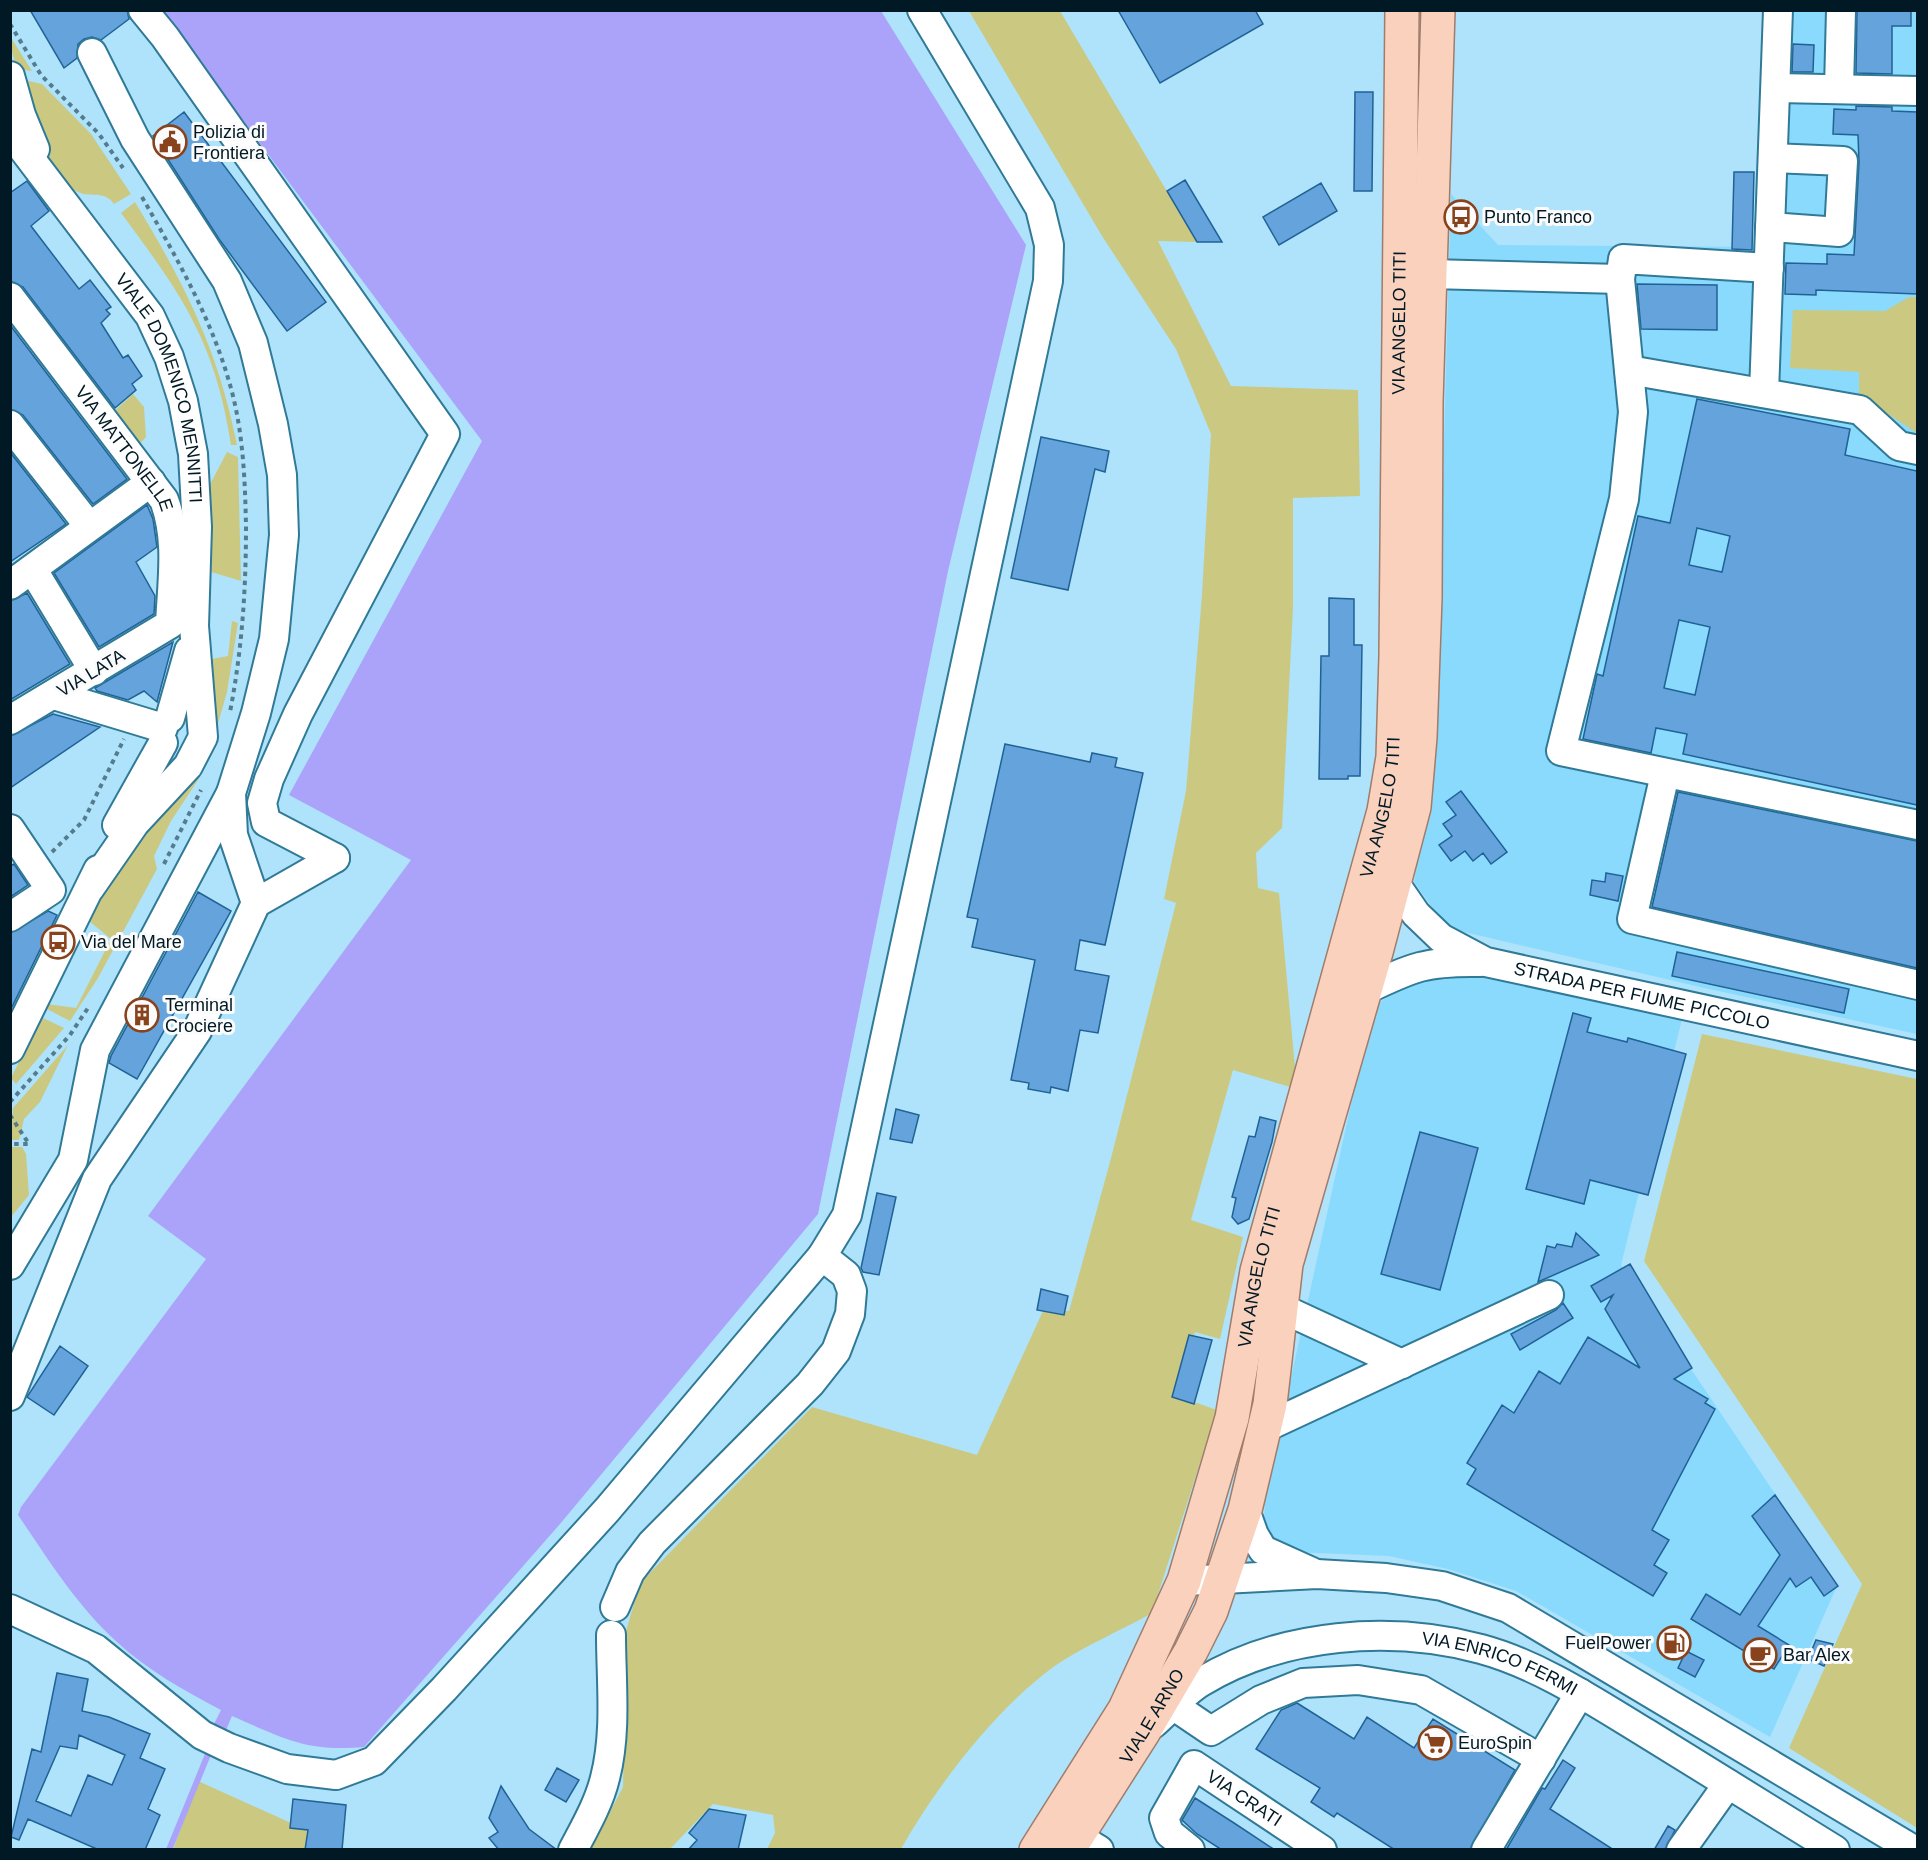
<svg xmlns="http://www.w3.org/2000/svg" width="1928" height="1860" font-family="Arial,sans-serif">
  <style>
    .built { fill: #89dafd }
    .green { fill: #cbc981 }
    .water { fill: #aba3fa }
    .lines { fill: none; stroke-linecap: round; stroke-linejoin: round }
    .stream { stroke: #aba3fa; stroke-width: 6 }
    .building { fill: #64a3dc; stroke: #216296; stroke-width: 1.5; fill-rule: evenodd }
    .minor-casing { stroke: #307a97; stroke-width: 32 }
    .major-casing { stroke: #a07c6b; stroke-width: 36 }
    .path { stroke: #557c8d; stroke-width: 4; stroke-dasharray: 4.5 4.5; stroke-linecap: butt }
    .minor { stroke: #fff; stroke-width: 28 }
    .major { stroke: #fad1bd; stroke-width: 33 }
    .labels { text-anchor: middle; dominant-baseline: central; stroke-width: 6; stroke-linejoin: round; paint-order: stroke }
    .poi-label { font-size: 18px; fill: #001924; stroke: #fbfbfb; text-anchor: start }
    .street-label { font-size: 18px; fill: #001924; stroke: #fbfbfb }
  </style>
  <rect width="100%" height="100%" fill="#aee3fb"/>
  <path class="built" d="M1765,11H1917V1034L1709,989L1447,928L1414,882L1430,777L1439,620L1451,194L1498,245L1757,247Z
    M1440,971L1684,1011L1621,1265L1837,1586L1770,1737L1516,1591L1448,1569L1389,1556L1291,1552L1277,1543L1264,1525L1265,1496L1372,1009L1406,981Z"/>
  <path class="green" d="M969,11H1060L1197,242L1158,241L1231,386L1358,390L1360,496L1293,498V608L1282,828L1256,853L1258,888L1279,893L1297,1089L1233,1070L1191,1220L1243,1237L1220,1339L1195,1332L1177,1396L1217,1410L1152,1613C1122,1630 1080,1648 1052,1668C994,1711 936,1787 901,1849H767L775,1833L773,1815L713,1804L670,1849L590,1850L623,1787L626,1631L640,1583L812,1407L977,1455L1043,1311H1069L1110,1162L1176,903L1164,899L1186,791L1202,595L1211,434L1176,349L1102,236Z
    M10,36L32,71L17,69L11,49Z
    M20,79L42,84L91,134L131,194L114,204C104,189 90,199 76,191C39,168 32,118 20,79Z
    M135,202C185,285 218,349 237,445H231C215,341 182,295 121,213Z
    M1909,297H1917V433L1859,395V372L1790,368L1793,310L1885,311Z
    M133,394L144,407L146,437L136,448L109,416Z
    M227,452L238,457L241,581L208,571L206,492Z
    M232,621L238,623L227,692L212,745L205,664L212,659L228,656Z
    M207,758L198,780L171,821L154,856L157,869L98,978L70,1021L45,1008L47,1004L76,1008L111,939L89,921L109,878L141,828Z
    M41,1017L64,1028L16,1084L11,1078Z
    M1702,1034L1917,1079V1828L1789,1748L1862,1584L1644,1261Z
    M68,1045L40,1102L24,1119L19,1140H11L13,1108Z
    M11,1147H22L26,1154L29,1195L11,1217Z
    M198,1781L313,1833L311,1849L173,1850Z"/>
  <path class="water" d="M161,11H881L1026,245L948,571L818,1214L560,1524L364,1747C306,1752 283,1738 232,1716L226,1730L214,1724L221,1710C185,1691 147,1670 117,1642C77,1606 48,1559 18,1515L21,1507L206,1259L148,1216L411,860L289,795L482,441Z"/>
  <g class="lines">
    <path class="stream" d="M169,1850L211,1747"/>
  </g>
  <path class="building" d="M30,10H127L129,19L101,40L92,37L84,39L78,44L77,58L64,68Z
    M1118,10H1255L1263,24L1160,83Z
    M1857,10H1911V26H1892V74L1856,73Z
    M1793,44L1814,45L1813,72H1792Z
    M1355,92H1373L1372,191H1354Z
    M1856,106L1892,107V111L1917,112V294L1816,290V295L1785,294L1786,263L1827,264V254L1854,255L1859,162L1858,135L1833,134L1834,109L1856,110Z
    M184,112L326,302L287,331L219,239L153,136Z
    M1734,172H1754L1752,250L1732,249Z
    M1185,180L1222,242H1197L1167,191Z
    M27,181L49,211L31,226L79,289L90,280L111,307L106,310L110,314L101,323L123,358L128,355L142,376L132,384L136,390L115,408L23,287L10,281V193Z
    M1321,183L1337,211L1279,245L1263,217Z
    M1637,284L1717,285V330L1641,329Z
    M10,325L127,479L93,504L23,415L10,409Z
    M1697,399L1850,429L1845,455L1917,471V805L1683,754L1687,734L1656,728L1651,753L1583,739L1597,674L1603,676L1638,516L1670,523ZM1697,528L1730,536L1722,572L1689,565ZM1679,620L1710,627L1695,695L1664,688Z
    M1041,437L1109,451L1105,472L1095,469L1068,590L1011,578Z
    M10,452L66,524L10,562Z
    M147,505L153,519L157,547L136,562L155,596L154,614L99,647L54,573Z
    M27,593L70,664L10,700V601Z
    M1329,598L1354,599V645H1362L1360,776H1348V779H1319L1321,656H1329Z
    M173,642L157,702L144,691L128,700L97,691L95,688Z
    M53,714L100,727L10,788V736Z
    M1005,744L1090,762L1092,753L1117,758L1115,767L1143,773L1105,945L1080,940L1075,970L1109,976L1098,1033L1080,1030L1068,1091L1051,1087L1050,1093L1028,1089L1029,1083L1011,1080L1035,960L972,947L978,919L967,917Z
    M1461,791L1507,852L1491,864L1483,853L1473,861L1465,851L1451,861L1439,845L1452,836L1443,824L1456,815L1446,802Z
    M1678,792L1917,841V968L1652,907Z
    M14,864L28,885L10,897V866Z
    M1606,873L1623,876L1618,901L1590,895L1592,880L1605,882Z
    M198,892L231,911L137,1079L109,1063L111,1056Z
    M48,911L57,915L10,1011V933Z
    M1677,952L1849,989L1844,1013L1672,976Z
    M1573,1013L1591,1018L1587,1032L1627,1042L1628,1038L1686,1054L1648,1195L1590,1180L1584,1204L1526,1189Z
    M896,1109L919,1115L912,1143L890,1139Z
    M1260,1117L1276,1121L1272,1142L1249,1219L1238,1224L1232,1217L1236,1198L1232,1197L1249,1136L1255,1137Z
    M1420,1132L1478,1148L1440,1290L1381,1274Z
    M877,1193L896,1197L879,1275L863,1272L861,1268Z
    M1576,1233L1599,1255L1538,1282L1547,1246L1555,1248L1557,1244L1572,1247Z
    M1630,1264L1692,1368L1674,1379L1708,1399L1705,1403L1715,1409L1652,1530L1669,1540L1654,1565L1667,1573L1653,1596L1467,1484L1476,1469L1467,1463L1502,1405L1514,1413L1539,1371L1560,1384L1588,1337L1640,1368L1605,1309L1613,1295L1601,1302L1591,1286Z
    M1041,1289L1068,1296L1064,1315L1037,1310Z
    M1563,1303L1573,1318L1520,1350L1511,1334L1556,1310Z
    M1189,1335L1212,1340L1194,1404L1172,1397Z
    M60,1346L88,1366L54,1415L27,1397Z
    M1775,1495L1838,1586L1824,1596L1811,1577L1796,1587L1790,1578L1758,1626L1789,1645L1774,1669L1691,1619L1706,1594L1740,1615L1780,1555L1752,1516Z
    M1816,1640L1833,1644L1824,1666L1808,1659Z
    M1686,1651L1704,1660L1695,1677L1678,1668Z
    M57,1673L88,1679L82,1711L109,1717L150,1734L140,1758L165,1769L148,1809L160,1815L145,1850H99L28,1819L19,1840L11,1837L32,1749L41,1752ZM79,1735L125,1755L112,1785L88,1775L71,1816L36,1801L60,1746L77,1749Z
    M1297,1703L1354,1739L1367,1717L1414,1748L1433,1719L1515,1770L1470,1850H1395L1337,1813L1334,1817L1311,1802L1320,1788L1256,1749L1281,1710Z
    M1563,1760L1575,1768L1550,1809L1614,1850H1506L1542,1788L1545,1789Z
    M557,1768L579,1780L566,1802L545,1790Z
    M501,1786L529,1829L557,1850H499L489,1838L498,1832L489,1818Z
    M1195,1798L1234,1823L1275,1850H1222L1197,1834L1182,1820Z
    M293,1799L346,1805L342,1850H305L308,1830L290,1828Z
    M709,1809L746,1815L738,1850H688L697,1840L689,1833Z
    M1668,1826L1675,1830L1665,1850H1654Z"/>
  <g class="lines">
    <defs>
      <g id="minor">
        <path d="M143,10L165,37L445,434L298,714L269,779L262,803L266,822L335,858"/>
        <path d="M92,53L135,139L227,281L253,343L273,424L282,475L284,535L274,639L256,713L231,793L233,835L256,903"/>
        <path d="M10,76L21,115L35,149"/>
        <path d="M1776,88L1918,91"/>
        <path d="M1839,88L1841,10"/>
        <path id="s1" d="M10,132L150,316L169,357L183,401L193,454L197,527L194,626L203,737L188,766L135,823L90,888"/>
        <path d="M1770,227L1839,232L1843,161L1773,158"/>
        <path d="M1769,268L1623,259L1620,279L1633,412L1624,499L1561,751L1918,825"/>
        <path d="M1430,274L1620,279"/>
        <path id="s2" d="M10,297L164,500C179,539 172,582 170,624L10,720"/>
        <path d="M1629,370L1860,410L1899,446L1918,450"/>
        <path d="M1764,393L1778,10"/>
        <path d="M10,425L89,526"/>
        <path d="M33,570L94,671"/>
        <path d="M10,585L151,482"/>
        <path d="M54,695L163,728"/>
        <path d="M170,718L189,651"/>
        <path d="M1665,774L1632,919L1918,985"/>
        <path d="M117,825L163,743"/>
        <path d="M10,829L51,890L10,917"/>
        <path id="s3" d="M1394,882L1416,914L1441,938L1486,962L1918,1056"/>
        <path d="M1365,990C1413,967 1425,961 1480,962"/>
        <path d="M10,1049L98,870"/>
        <path d="M10,1265L73,1160L95,1050L231,793"/>
        <path d="M1281,1308L1402,1364"/>
        <path d="M10,1396L97,1179L197,1031L256,903L335,858"/>
        <path d="M1264,1428L1549,1295"/>
        <path d="M1245,1510L1254,1535L1263,1550L1312,1572"/>
        <path d="M1184,1581L1317,1574L1386,1578L1442,1586L1508,1608L1914,1850"/>
        <path d="M615,1607L630,1572L652,1543L810,1384L836,1351L850,1314L852,1291L846,1275L822,1256"/>
        <path d="M10,1609L96,1649L202,1735L229,1748L287,1769L336,1775L374,1761L444,1689L607,1510L822,1256L847,1215L1048,281L1049,245L1040,208L922,10"/>
        <path d="M1174,1706L1211,1731L1261,1700L1303,1683L1358,1680L1421,1690L1541,1759"/>
        <path id="s4" d="M1153,1724C1168,1711 1183,1693 1201,1682C1282,1633 1391,1625 1481,1649C1540,1665 1595,1702 1646,1733C1709,1772 1772,1811 1835,1850"/>
        <path d="M1076,1836L1099,1850"/>
        <path d="M573,1850C585,1827 599,1803 605,1778C617,1732 611,1681 611,1635"/>
        <path id="s5" d="M1190,1850L1169,1833L1164,1818L1194,1765L1322,1850"/>
        <path d="M1486,1850L1580,1693"/>
        <path d="M1681,1850L1728,1784"/>
      </g>
      <g id="major">
        <path id="s6" d="M1036,1850L1125,1709L1184,1581L1232,1418L1257,1271L1384,811L1393,757L1396,656L1402,10"/>
        <path id="s7" d="M1068,1850L1144,1731L1191,1651L1211,1611L1245,1510L1270,1404L1286,1264L1376,952L1414,807L1420,737L1425,598L1426,402L1438,10"/>
      </g>
    </defs>
    <use href="#minor" class="minor-casing"/>
    <use href="#major" class="major-casing"/>
    <path class="path" d="M10,24L41,75L99,134L123,168
      M142,197C175,255 209,314 228,378C243,426 245,477 246,527C246,590 242,650 230,712
      M52,852L84,820L124,739
      M164,864L201,790
      M10,1102L70,1035L90,1005
      M10,1115L29,1144H10"/>
    <use href="#minor" class="minor"/>
    <use href="#major" class="major"/>
  </g>
  <defs>
    <symbol id="civic-ring" viewBox="-11 -11 22 22"><circle r="9.5" fill="#fbfbfb" stroke="#89431c" stroke-width="1.5"/><path d="M-.6-6.5H3V-4.5H.6V-3L4-1V1h2V6H-6V1h2V-1L-.6-3ZM-1.2 2.5V6h2.4V2.5Z" fill="#89431c"/></symbol>
    <symbol id="bus-ring" viewBox="-11 -11 22 22"><circle r="9.5" fill="#fbfbfb" stroke="#89431c" stroke-width="1.5"/><path d="M-5-6H5V4H4V6H2V4H-2V6H-4V4H-5ZM-3.5-4V0h7V-4ZM-3.5 1.2v1.5H-2V1.2ZM2 1.2v1.5H3.5V1.2Z" fill="#89431c"/></symbol>
    <symbol id="building-ring" viewBox="-11 -11 22 22"><circle r="9.5" fill="#fbfbfb" stroke="#89431c" stroke-width="1.5"/><path d="M-4-6H4V6H1V3H-1V6H-4ZM-2.5-4.3h1.7v1.8h-1.7ZM.8-4.3h1.7v1.8H.8ZM-2.5-1h1.7V.8h-1.7ZM.8-1h1.7V.8H.8Z" fill="#89431c"/></symbol>
    <symbol id="fuel-ring" viewBox="-11 -11 22 22"><circle r="9.5" fill="#fbfbfb" stroke="#89431c" stroke-width="1.5"/><path d="M-5.5-6h7V0h2V4h1.3V-2.5L3-4.5l.8-.8L6-3V5H2.5V1h-1V6h-7ZM-4.2-4.7v3.2H.2V-4.7Z" fill="#89431c"/></symbol>
    <symbol id="cafe-ring" viewBox="-11 -11 22 22"><circle r="9.5" fill="#fbfbfb" stroke="#89431c" stroke-width="1.5"/><path d="M-5.5-4.5H6V0H3Q3 3.5 0 3.5H-2.5Q-5.5 3.5-5.5 0ZM3-3.2v2h1.7v-2ZM-6 4.5H4V6H-6Z" fill="#89431c"/></symbol>
    <symbol id="supermarket-ring" viewBox="-11 -11 22 22"><circle r="9.5" fill="#fbfbfb" stroke="#89431c" stroke-width="1.5"/><path d="M-6-5.5h2.5l.6 2H6L4.5 2H-2.5L-4.4-4H-6ZM-1.5 3.2a1.3 1.3 0 1 0 .1 0ZM3 3.2a1.3 1.3 0 1 0 .1 0Z" fill="#89431c"/></symbol>
  </defs>
  <g fill-rule="evenodd">
    <use href="#civic-ring" x="151" y="123" width="38" height="38"/>
    <use href="#bus-ring" x="1442" y="198" width="38" height="38"/>
    <use href="#bus-ring" x="39" y="923" width="38" height="38"/>
    <use href="#building-ring" x="123" y="996" width="38" height="38"/>
    <use href="#fuel-ring" x="1655" y="1624" width="38" height="38"/>
    <use href="#cafe-ring" x="1741" y="1636" width="38" height="38"/>
    <use href="#supermarket-ring" x="1416" y="1724" width="38" height="38"/>
  </g>
  <g class="labels">
    <g class="poi-label">
      <text x="193" y="132">Polizia di<tspan x="193" dy="21">Frontiera</tspan></text>
      <text x="1484" y="217">Punto Franco</text>
      <text x="81" y="942">Via del Mare</text>
      <text x="165" y="1005">Terminal<tspan x="165" dy="21">Crociere</tspan></text>
      <text x="1651" y="1643" text-anchor="end">FuelPower</text>
      <text x="1783" y="1655">Bar Alex</text>
      <text x="1458" y="1743">EuroSpin</text>
    </g>
    <g class="street-label">
      <text stroke="none"><textPath href="#s6" startOffset="1593">VIA ANGELO TITI</textPath></text>
      <text stroke="none"><textPath href="#s1" startOffset="303">VIALE DOMENICO MENNITTI</textPath></text>
      <text stroke="none"><textPath href="#s2" startOffset="190">VIA MATTONELLE</textPath></text>
      <text transform="translate(91 673) rotate(-31)">VIA LATA</text>
      <text stroke="none"><textPath href="#s6" startOffset="1107">VIA ANGELO TITI</textPath></text>
      <text stroke="none"><textPath href="#s3" startOffset="284">STRADA PER FIUME PICCOLO</textPath></text>
      <text stroke="none"><textPath href="#s6" startOffset="621">VIA ANGELO TITI</textPath></text>
      <text stroke="none"><textPath href="#s4" startOffset="375">VIA ENRICO FERMI</textPath></text>
      <text stroke="none"><textPath href="#s7" startOffset="158">VIALE ARNO</textPath></text>
      <text stroke="none"><textPath href="#s5" startOffset="164">VIA CRATI</textPath></text>
    </g>
  </g>
  <rect width="1928" height="1860" fill="none" stroke="#001924" stroke-width="24"/>
</svg>
